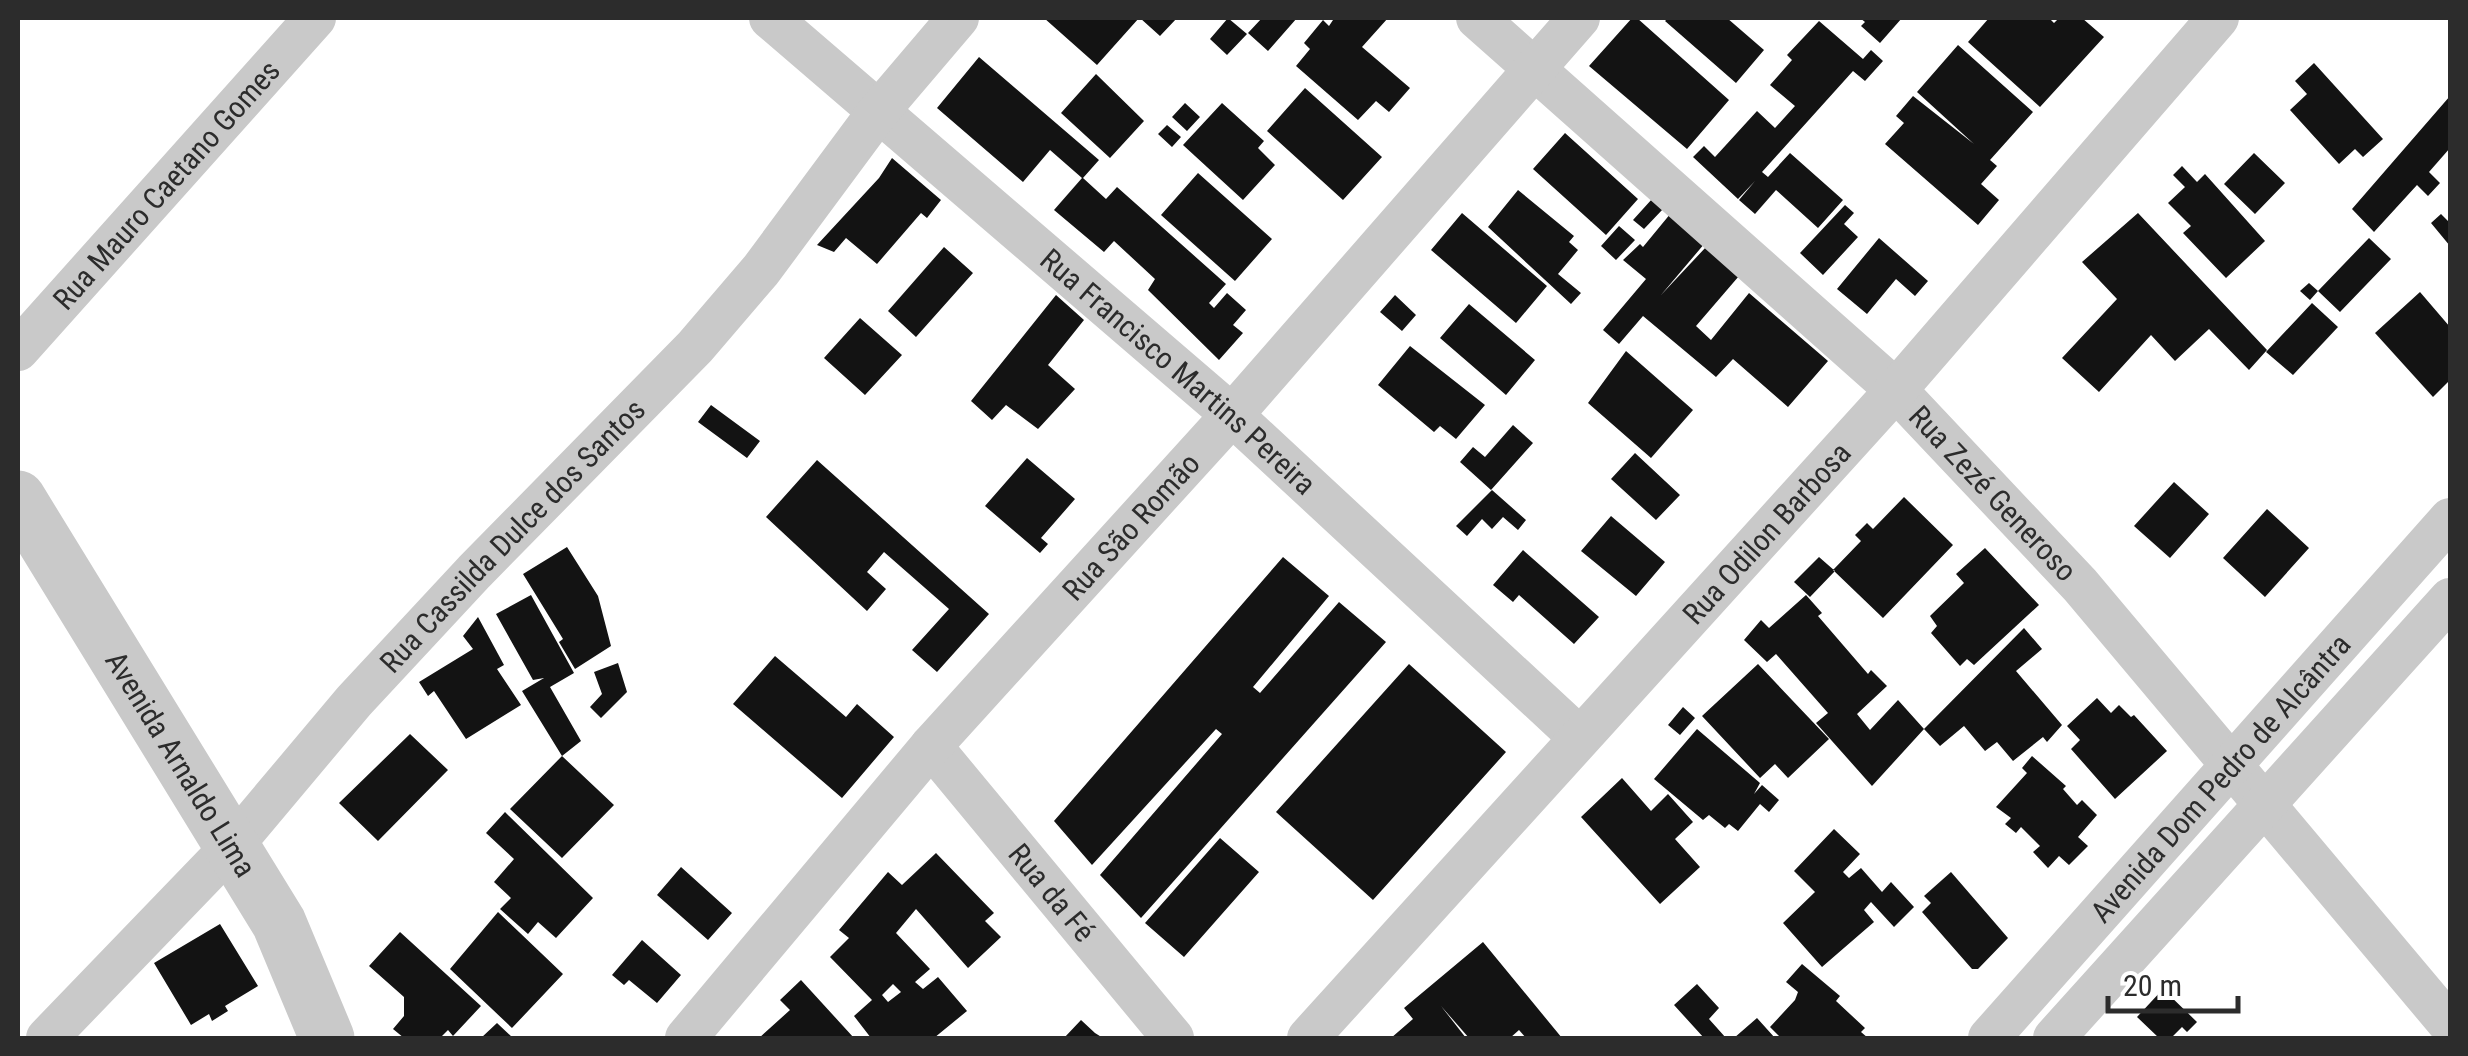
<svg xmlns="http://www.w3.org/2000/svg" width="2468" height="1056" font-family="'Roboto Condensed',sans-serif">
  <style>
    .building { fill: #131313; fill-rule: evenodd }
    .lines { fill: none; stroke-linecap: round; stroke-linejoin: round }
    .minor { stroke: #c9c9c9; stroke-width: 42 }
    .tertiary { stroke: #c9c9c9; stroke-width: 55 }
    .labels { text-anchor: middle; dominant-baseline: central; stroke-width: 10; stroke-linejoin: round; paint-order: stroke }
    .street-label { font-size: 30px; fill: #2c2c2c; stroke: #fff }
  </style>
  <rect width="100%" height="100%" fill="#fff"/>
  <path class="building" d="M1044,18H1139L1097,65Z
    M1140,18H1177L1160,36Z
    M1228,18L1247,34L1227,55L1210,39Z
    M1262,18H1297L1268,51L1248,33Z
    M1330,18H1388L1362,47L1410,88L1389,112L1376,101L1358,120L1296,66L1310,49L1304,43L1323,20L1329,26L1333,20Z
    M1632,18H1637L1729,100L1687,149L1589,66Z
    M1668,18H1727L1764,50L1736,83L1665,21Z
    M1860,18H1902L1880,43L1861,26L1865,22Z
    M1989,18H2049L2054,23L2059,18H2082L2104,37L2040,107L1968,42Z
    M1819,21L1863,59L1871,50L1883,61L1865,81L1853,71L1762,172L1768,177L1790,153L1843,200L1818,228L1776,190L1755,214L1739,200L1755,181L1738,199L1693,157L1704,146L1715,157L1757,111L1775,128L1795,106L1770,85L1792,60L1787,55Z
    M1958,45L2033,112L1990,160L1997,166L1981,184L1999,200L1978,225L1885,144L1904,123L1896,116L1913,96L1974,144L1917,92Z
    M979,57L1099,160L1083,178L1106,199L1117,187L1226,284L1209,303L1214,308L1227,293L1246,310L1233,325L1243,333L1219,360L1148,290L1155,279L1114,241L1104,252L1054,210L1082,178L1050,150L1023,182L937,108Z
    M2314,63L2383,139L2363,157L2355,149L2339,164L2290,110L2307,94L2295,81Z
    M1096,74L1144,121L1110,158L1061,113Z
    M1305,88L1382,157L1343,200L1267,131Z
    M2450,96V148L2429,172L2440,183L2428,196L2417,185L2374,232L2352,209Z
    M1185,103L1200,117L1187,131L1172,117Z
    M1222,103L1264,141L1258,148L1275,165L1243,200L1183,145Z
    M1167,125L1181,137L1172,147L1158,134Z
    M1565,133L1638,199L1606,235L1533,169Z
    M2254,153L2285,183L2255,214L2224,184Z
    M892,158L941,200L927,218L921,213L877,264L846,238L834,252L817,245L879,178Z
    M2182,166L2197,182L2205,174L2265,241L2226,278L2183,233L2191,226L2168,203L2185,187L2173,175Z
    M1198,173L1272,239L1235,281L1161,215Z
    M1518,190L1574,236L1569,242L1578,250L1558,274L1581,293L1571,304L1488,227Z
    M1652,199L1663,209L1644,229L1633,220Z
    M1845,205L1854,213L1844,224L1858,237L1823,275L1800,253Z
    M1462,213L1547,286L1516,323L1431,250Z
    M1671,213L1705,243L1661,295L1706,247L1739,276L1696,326L1711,340L1749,293L1828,361L1788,407L1733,359L1716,377L1643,316L1619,344L1603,330L1646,279L1623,260L1640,244L1643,247Z
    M2138,213L2267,350L2249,370L2209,329L2175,361L2151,335L2099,392L2062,358L2117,299L2082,262Z
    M2441,214L2450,223V246L2431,223Z
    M1619,226L1635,240L1616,260L1601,246Z
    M1879,238L1928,281L1915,296L1896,279L1867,314L1837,289Z
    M2369,238L2391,259L2340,312L2318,291Z
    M944,247L973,273L916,337L888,311Z
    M2309,283L2318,291L2310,300L2300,291Z
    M2420,292L2450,327V380L2433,397L2375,333Z
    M1056,295L1084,320L1048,365L1075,389L1038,429L1006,405L992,420L971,401Z
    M1395,295L1416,315L1402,331L1380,312Z
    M2312,303L2338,327L2293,375L2266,352Z
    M1469,304L1535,360L1506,395L1440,338Z
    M860,318L902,355L865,395L824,358Z
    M1410,346L1485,405L1456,439L1440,426L1434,432L1378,385Z
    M1626,351L1693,410L1651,458L1588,403Z
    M711,405L760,441L747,458L698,422Z
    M1513,425L1533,443L1491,490L1460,462L1473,447L1485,457Z
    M1635,453L1680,495L1656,520L1611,479Z
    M1027,458L1075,499L1041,538L1048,544L1040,553L985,506Z
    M817,460L989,614L937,672L912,650L949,609L884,552L867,572L886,589L867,611L766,517Z
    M2174,482L2209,514L2170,558L2134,526Z
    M1492,490L1526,520L1518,530L1503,517L1492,529L1482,519L1467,536L1456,526Z
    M1904,497L1953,545L1883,618L1833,570L1861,541L1855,535L1867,523L1873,529Z
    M2267,509L2309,548L2265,597L2223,558Z
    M1611,516L1665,562L1636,596L1581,551Z
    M567,547L598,596L611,646L575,669L559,642L563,639L523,574Z
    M1985,548L2039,605L1974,665L1967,659L1960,666L1931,633L1937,626L1930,616L1964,583L1956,574Z
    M1523,550L1599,617L1574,644L1519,595L1513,602L1493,585Z
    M1283,557L1329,596L1253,687L1260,693L1339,602L1386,642L1141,918L1100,875L1222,734L1216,729L1092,865L1054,821Z
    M1819,557L1835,571L1810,597L1794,582Z
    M531,595L574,673L550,687L581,741L562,756L522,691L544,678L533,680L496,614Z
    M1806,595L1822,613L1818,616L1868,674L1871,670L1887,686L1857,714L1870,730L1898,700L1924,729L1872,786L1816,723L1828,713L1776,654L1767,662L1744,640L1761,620L1769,628Z
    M478,617L504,665L497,669L521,705L466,739L434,691L428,696L419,682L473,649L463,636Z
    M2024,628L2042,649L2016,671L2062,725L2047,742L2043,737L2013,761L1997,742L1985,751L1964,726L1940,746L1924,729Z
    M775,656L846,717L857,704L894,737L842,798L733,704Z
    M618,663L627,692L601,718L590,707L602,694L594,672Z
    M1409,664L1506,752L1373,900L1276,812Z
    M1758,664L1829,739L1788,778L1775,764L1760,778L1702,716Z
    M2097,698L2111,713L2119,705L2131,717L2134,715L2167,751L2115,799L2071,749L2080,740L2067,726Z
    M1683,707L1695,718L1680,735L1668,725Z
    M1697,729L1760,783L1754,794L1762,785L1779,800L1769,812L1760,804L1738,831L1729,824L1725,828L1709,815L1703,820L1654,779Z
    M410,734L448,770L378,841L339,803Z
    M562,756L614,805L562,858L510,809Z
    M2032,756L2066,786L2063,789L2077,805L2082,800L2097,815L2078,837L2088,846L2069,865L2059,856L2048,868L2033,852L2040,846L2021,827L2016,833L2005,824L2011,818L1996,807L2027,773L2022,768Z
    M1622,778L1651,811L1668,794L1693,822L1675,839L1700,867L1660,904L1581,817Z
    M505,812L593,898L556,938L538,922L528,934L500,909L511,898L494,882L514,859L486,833Z
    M1834,829L1860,854L1843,872L1849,878L1861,868L1882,892L1891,882L1914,907L1894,927L1871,902L1864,910L1874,922L1822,967L1783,923L1815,892L1794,871Z
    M1220,838L1259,872L1184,957L1145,923Z
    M936,853L994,913L985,921L1001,937L968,968L916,909L896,933L930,969L915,982L923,989L938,977L967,1011L934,1038H871L854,1016L872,1000L830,957L849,938L839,930L888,872L902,885ZM893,984L901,992L888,1002L882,995Z
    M681,867L732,913L708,940L657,895Z
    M1951,872L2008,938L1978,969H1972L1922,912L1931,903L1924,896Z
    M498,912L563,974L512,1028L450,969Z
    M220,924L258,986L225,1006L228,1011L212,1021L209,1014L191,1025L154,963Z
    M400,932L481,1006L453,1036L448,1030L440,1038H404L393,1029L404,1016V997L369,966Z
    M642,940L681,975L657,1003L629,980L624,985L612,975Z
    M1483,942L1562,1038H1526L1519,1030L1510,1038H1469L1441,1006L1466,1038H1391L1413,1019L1404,1008Z
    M1802,964L1840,996L1836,1001L1865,1028L1861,1032L1868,1038H1781L1770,1027L1795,1000L1798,992L1786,982Z
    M801,980L854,1038H759L790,1010L780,1000Z
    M1697,984L1719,1008L1709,1019L1726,1038H1704L1674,1005Z
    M2163,989L2197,1022L2187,1032L2182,1027L2171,1038H2159L2137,1017Z
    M1757,1018L1775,1038H1734Z
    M1081,1020L1095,1033L1103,1038H1064Z
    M497,1023L513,1038H481Z"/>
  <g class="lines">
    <g class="minor">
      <path id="s1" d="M770,18L1232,415L1579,737"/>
      <path id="s2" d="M1477,18L1896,390L2080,585L2450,1025"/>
      <path id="s3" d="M18,350L315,18"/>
      <path id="s4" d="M931,746L1173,1038"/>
      <path id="s5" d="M47,1038L233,845L354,701L474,572L695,347L761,270L878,112L958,18"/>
      <path id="s6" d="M686,1038L931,746L1232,415L1579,18"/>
      <path id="s7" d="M1308,1038L1896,390L2218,18"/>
      <path id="s8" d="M1989,1038L2450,519"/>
      <path d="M2054,1038L2450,599"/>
    </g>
    <path class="tertiary" id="s9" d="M18,498L279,923L327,1038"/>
  </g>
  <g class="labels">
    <g class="street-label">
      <text stroke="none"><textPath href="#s3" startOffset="222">Rua Mauro Caetano Gomes</textPath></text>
      <text stroke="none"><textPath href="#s1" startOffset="540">Rua Francisco Martins Pereira</textPath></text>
      <text stroke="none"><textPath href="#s2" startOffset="702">Rua Zezé Generoso</textPath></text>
      <text stroke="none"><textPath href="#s6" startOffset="678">Rua São Romão</textPath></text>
      <text stroke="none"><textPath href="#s7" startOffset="682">Rua Odilon Barbosa</textPath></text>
      <text stroke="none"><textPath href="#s5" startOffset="685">Rua Cassilda Dulce dos Santos</textPath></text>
      <text stroke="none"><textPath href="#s9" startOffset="312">Avenida Arnaldo Lima</textPath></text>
      <text stroke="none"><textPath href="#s8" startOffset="348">Avenida Dom Pedro de Alcântra</textPath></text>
      <text stroke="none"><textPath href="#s4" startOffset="190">Rua da Fé</textPath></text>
    </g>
  </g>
  <rect width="2468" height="1056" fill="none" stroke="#2c2c2c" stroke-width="40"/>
  <path d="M2108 996v15h130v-15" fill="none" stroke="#2c2c2c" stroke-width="5"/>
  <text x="2123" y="996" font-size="30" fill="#2c2c2c" stroke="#ffffff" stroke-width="8" paint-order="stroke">20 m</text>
</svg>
